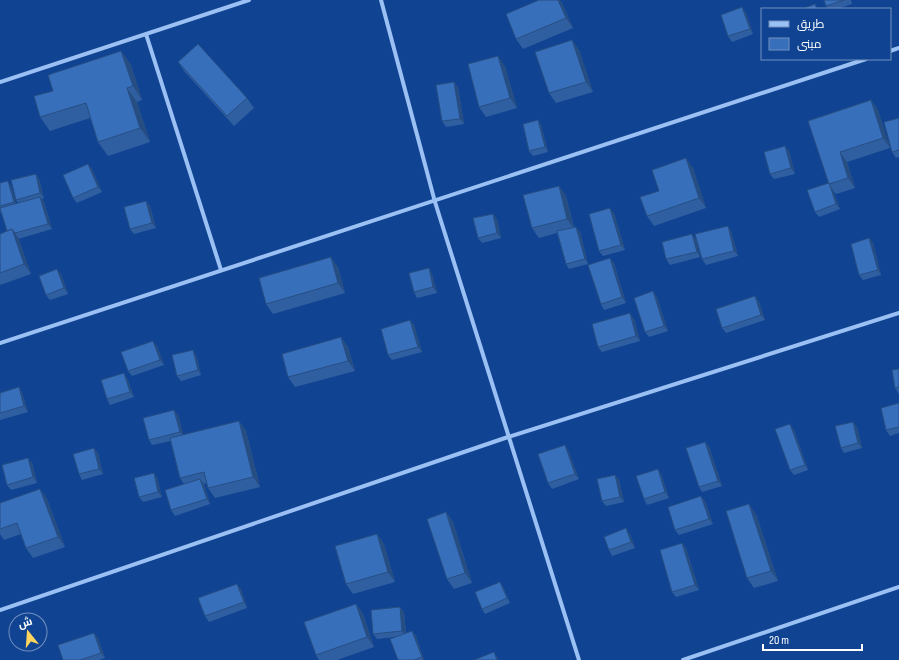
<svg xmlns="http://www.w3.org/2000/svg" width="899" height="660" font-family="'Sofia Sans Condensed',Cairo,sans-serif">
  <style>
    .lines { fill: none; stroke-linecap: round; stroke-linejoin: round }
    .minor { stroke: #9bc0f3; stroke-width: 4 }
    .wall { fill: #305fa1 }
    .shaded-wall { fill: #274e83 }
    .building { fill: #386fbb; stroke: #274e83 }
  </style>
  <rect width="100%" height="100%" fill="#104492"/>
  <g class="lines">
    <path class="minor" d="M381,0L435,202L579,660
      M146,34L221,270
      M890,51L899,48
      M0,82L249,0
      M0,343L866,59
      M0,610L508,437L899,313
      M683,660L899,587"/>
  </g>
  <path class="wall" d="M824,0H851L852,4L837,9H828L826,6Z
    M562,3L573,28L523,49L516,39Z
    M742,7L746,13L753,34L732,42L728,36Z
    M572,40L579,50L593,92L556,103L549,93Z
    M121,51L131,65L142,100L137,102L150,142L108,156L98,142L90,118L50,131L40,117L53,91Z
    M178,62L247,98L254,108L234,126L185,72Z
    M505,66L517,108L486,117L479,107Z
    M458,87L464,124L446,127L442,121Z
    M871,100L878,110L890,148L847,162L855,188L836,194L833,190L840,209L819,217L815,212L829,183L808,121Z
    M899,118V157L896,158L892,152Z
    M538,120L541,125L548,152L533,156L529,151Z
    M785,146L789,151L795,174L774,179L770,174Z
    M88,164L92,169L102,192L77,203L73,198Z
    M693,168L706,208L654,226L647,216Z
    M39,179L44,198L42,199L44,202L52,229L18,239L31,274L0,285V234L7,231L1,212H0V183L11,186L16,204L18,203L16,200Z
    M559,186L566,196L574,227L580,232L588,264L569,269L566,264L557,233L539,238L532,228Z
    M146,201L150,206L156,228L134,234L130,229Z
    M614,213L625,250L603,256L599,251Z
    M497,219L501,238L482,243L478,238Z
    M728,226L731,231L738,256L706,265L702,259Z
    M869,238L873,243L881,275L863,280L859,275Z
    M696,239L700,257L670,265L666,259Z
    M610,258L614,263L626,303L604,310L601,304Z
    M338,267L345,293L273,314L266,304Z
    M429,268L432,274L437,293L417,298L414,292Z
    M61,274L68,294L50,300L46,295Z
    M755,296L759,302L765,320L726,333L722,328Z
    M657,297L668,331L649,337L645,332Z
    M634,319L640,341L602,352L598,347Z
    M410,320L414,325L422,352L392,360L388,355Z
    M341,337L348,347L355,371L295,387L288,377Z
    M157,346L164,365L132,376L128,371Z
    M196,355L201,375L181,381L177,376Z
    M899,369V394L895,388Z
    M127,378L134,397L110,405L107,399Z
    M19,387L22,393L28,412L0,420V393Z
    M899,403V433L890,436L886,430Z
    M178,415L183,435L239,421L246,431L260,487L215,498L208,488L206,483L204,484L210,504L175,516L171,510L184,484L180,478L171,441L152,445L149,440Z
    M857,427L862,448L844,453L841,448Z
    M794,430L808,470L794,475L790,470Z
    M705,442L709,447L722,486L702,492L699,487Z
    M94,448L98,453L103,474L82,480L79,474Z
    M568,450L579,479L552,489L548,483Z
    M28,458L32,463L37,483L11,490L7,485Z
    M658,469L661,474L669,498L647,505L644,499Z
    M154,473L157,478L162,497L143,502L139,497Z
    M615,475L619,480L624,502L606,506L602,501Z
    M40,489L47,499L65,547L33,558L26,548L21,534L4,540L0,534V503Z
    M705,501L713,524L679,535L675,530Z
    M446,512L453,522L472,583L454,589L447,579Z
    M756,514L778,581L754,588L747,578Z
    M377,534L384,544L395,582L353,594L346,584Z
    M630,534L635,548L612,556L609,550Z
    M682,543L686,548L699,590L676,597L672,592Z
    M500,582L503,587L510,603L485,614L482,609Z
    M241,589L247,608L209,622L205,616Z
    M356,604L363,614L374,647L337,660H319L316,655Z
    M400,607L404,612L406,633L412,631L416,636L424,660H398L395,637L377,639L373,634Z
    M98,638L105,658L99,660H63Z"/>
  <path class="shaded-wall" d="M558,0H560L562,3L573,28L566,18Z
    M742,7L746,13L753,34L750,29Z
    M572,40L579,50L593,92L586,82Z
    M121,51L131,65L142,100L133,86Z
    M498,56L505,66L517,108L510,98Z
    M454,82L458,87L464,124L460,119Z
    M127,88L137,102L150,142L140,128Z
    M871,100L878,110L890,148L883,138Z
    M538,120L541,125L548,152L545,147Z
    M785,146L789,151L795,174L791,168Z
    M840,152L847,162L855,188L848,178Z
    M686,158L693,168L706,208L699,198Z
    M88,164L92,169L102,192L98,187Z
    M36,174L39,179L44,198L40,193Z
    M8,181L11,186L17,207L14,202Z
    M830,185L833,190L840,209L836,204Z
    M559,186L566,196L574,229L567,219Z
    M40,197L44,202L52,229L48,224Z
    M146,201L150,206L156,228L152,223Z
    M610,208L614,213L625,250L621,245Z
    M493,214L497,219L501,238L497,233Z
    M728,226L731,231L738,256L734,251Z
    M576,227L580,232L588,264L585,259Z
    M12,229L19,239L31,274L24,264Z
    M692,234L696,239L700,257L697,252Z
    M869,238L873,243L881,275L878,270Z
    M331,257L338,267L345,293L338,283Z
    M610,258L614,263L626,303L622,297Z
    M429,268L432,274L437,293L433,287Z
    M57,269L61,274L68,294L64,288Z
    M653,291L657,297L668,331L664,326Z
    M755,296L759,302L765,320L761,315Z
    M630,313L634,319L640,341L636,336Z
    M410,320L414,325L422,352L418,347Z
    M341,337L348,347L355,371L348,361Z
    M153,341L157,346L164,365L160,360Z
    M193,350L196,355L201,375L198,370Z
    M124,373L127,378L134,397L130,392Z
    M19,387L22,393L28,412L24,406Z
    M174,410L178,415L184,437L180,432Z
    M239,421L246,431L260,487L253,477Z
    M853,422L857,427L862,448L858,443Z
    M790,424L794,430L808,470L805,465Z
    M705,442L709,447L722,486L718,481Z
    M565,445L568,450L579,479L575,474Z
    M94,448L98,453L103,474L99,469Z
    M28,458L32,463L37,483L33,477Z
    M658,469L661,474L669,498L665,492Z
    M154,473L157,478L162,497L158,492Z
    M615,475L619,480L624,502L620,497Z
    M200,479L204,484L210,504L207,499Z
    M40,489L47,499L65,547L58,537Z
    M701,496L705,501L713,524L709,519Z
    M749,504L756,514L778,581L771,571Z
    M446,512L453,522L472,583L465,573Z
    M626,528L630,534L635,548L631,542Z
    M377,534L384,544L395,582L388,572Z
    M682,543L686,548L699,590L695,585Z
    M500,582L503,587L510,603L507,598Z
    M237,584L241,589L247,608L244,602Z
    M356,604L363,614L374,647L367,637Z
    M400,607L404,612L406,636L402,631Z
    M412,631L416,636L424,660H423L422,657Z
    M94,633L98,638L105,658L101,653Z
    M494,652L498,658V660H497Z"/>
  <path class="building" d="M539,0H558L566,18L516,39L506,14Z
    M824,0H844L826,6Z
    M815,4L817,9H802Z
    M742,7L750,29L728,36L721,15Z
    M572,40L586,82L549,93L535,52Z
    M198,44L247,98L227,116L178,62Z
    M121,51L133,86L127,88L140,128L98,142L86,103L40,117L34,96L53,91L48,75Z
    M498,56L510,98L479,107L468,64Z
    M454,82L460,119L442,121L436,85Z
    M871,100L883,138L840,152L848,178L829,184L808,121Z
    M899,118V150L892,152L884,122Z
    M538,120L545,147L529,151L523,124Z
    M785,146L791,168L770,174L764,152Z
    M686,158L699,198L647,216L640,197L659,191L652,170Z
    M88,164L98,187L73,198L63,175Z
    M36,174L40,193L16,200L11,180Z
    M8,181L14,202L0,206V183Z
    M829,183L836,204L815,212L807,190Z
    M559,186L567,219L532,228L523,195Z
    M40,197L48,224L15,233L12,229L7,231L0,208Z
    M146,201L152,223L130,229L124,207Z
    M610,208L621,245L599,251L589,214Z
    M493,214L497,233L478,238L473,218Z
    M728,226L734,251L702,259L695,234Z
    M576,227L585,259L566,264L557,231Z
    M12,229L24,264L0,273V234Z
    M692,234L697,252L666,259L662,242Z
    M869,238L878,270L859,275L851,244Z
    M331,257L338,283L266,304L259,278Z
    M610,258L622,297L601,304L588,265Z
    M429,268L433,287L414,292L409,273Z
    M57,269L64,288L46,295L39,276Z
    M653,291L664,326L645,332L634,298Z
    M755,296L761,315L722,328L716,309Z
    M630,313L636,336L598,347L592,324Z
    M410,320L418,347L388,355L381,329Z
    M341,337L348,361L288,377L282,354Z
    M153,341L160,360L128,371L121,352Z
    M193,350L198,370L177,376L172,355Z
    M899,369V387L895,388L892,370Z
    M124,373L130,392L107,399L101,380Z
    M19,387L24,406L0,413V393Z
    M899,403V427L886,430L881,408Z
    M174,410L180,432L149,440L143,418Z
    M239,421L253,477L208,488L204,472L180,478L170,438Z
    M853,422L858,443L841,448L835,426Z
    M790,424L805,465L790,470L775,429Z
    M705,442L718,481L699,487L686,448Z
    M565,445L575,474L548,483L538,454Z
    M94,448L99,469L79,474L73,454Z
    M28,458L33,477L7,485L2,465Z
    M658,469L665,492L644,499L636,476Z
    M154,473L158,492L139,497L134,478Z
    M615,475L620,497L602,501L597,479Z
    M200,479L207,499L171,510L165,490Z
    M40,489L58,537L26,548L17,523L0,529V503Z
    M701,496L709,519L675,530L668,507Z
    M749,504L771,571L747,578L726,511Z
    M446,512L465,573L447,579L427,519Z
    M626,528L631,542L609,550L604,537Z
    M377,534L388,572L346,584L335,546Z
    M682,543L695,585L672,592L660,550Z
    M500,582L507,598L482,609L475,592Z
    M237,584L244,602L205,616L198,598Z
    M356,604L367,637L316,655L304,622Z
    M400,607L402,631L373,634L371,610Z
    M412,631L422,657L414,660H398L390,639Z
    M94,633L101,653L80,660H63L58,645Z
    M494,652L497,660H474Z"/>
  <rect x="761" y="8" width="130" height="52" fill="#104492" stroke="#708fbe"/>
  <rect x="769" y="21" width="20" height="6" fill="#9bc0f3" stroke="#708fbe"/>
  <text x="797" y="28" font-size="12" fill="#ffffff">طريق</text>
  <rect x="769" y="38" width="20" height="12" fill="#386fbb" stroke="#708fbe"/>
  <text x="797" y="48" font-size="12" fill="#ffffff">مبنى</text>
  <g transform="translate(28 632) rotate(343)"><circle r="19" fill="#104492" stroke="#708fbe"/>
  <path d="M0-3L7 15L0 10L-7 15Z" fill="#ffd55e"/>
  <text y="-6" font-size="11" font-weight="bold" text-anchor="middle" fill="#ffffff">ش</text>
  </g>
  <path d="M763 644v6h99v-6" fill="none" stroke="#ffffff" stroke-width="2"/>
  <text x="769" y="644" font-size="12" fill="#ffffff" stroke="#104492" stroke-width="3" paint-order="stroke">20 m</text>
</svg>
